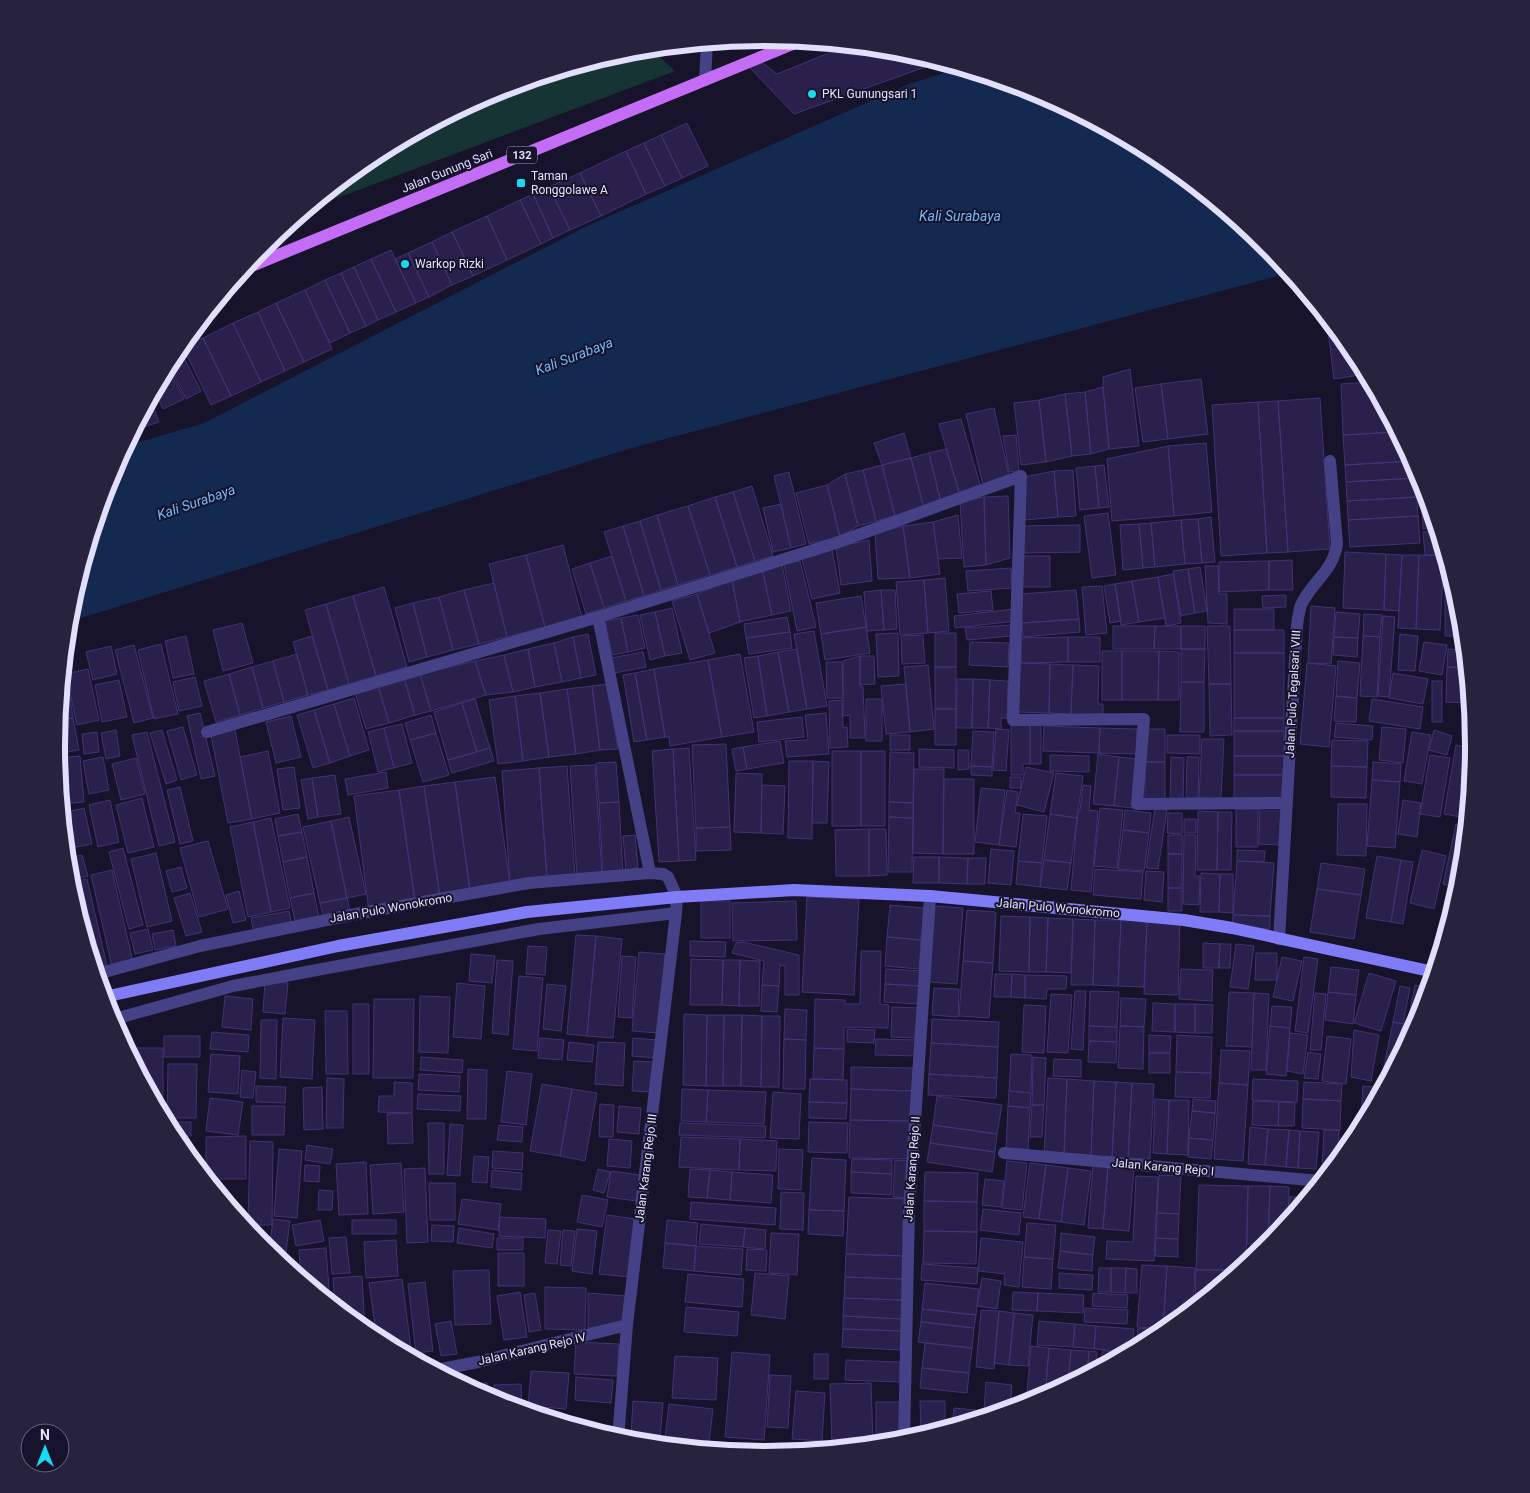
<svg xmlns="http://www.w3.org/2000/svg" width="1530" height="1493" font-family="Roboto,sans-serif">
  <style>
    .green { fill: #163434 }
    .water { fill: #13294f }
    .building { fill: #29204b; stroke: #413375 }
    .lines { fill: none; stroke-linecap: round; stroke-linejoin: round }
    .minor { stroke: #444187; stroke-width: 12 }
    .tertiary { stroke: #444187; stroke-width: 12 }
    .secondary { stroke: #807bf7; stroke-width: 12 }
    .primary { stroke: #c46cf6; stroke-width: 12 }
    .poi-dot { fill: #16d9f2; stroke: #17132b; stroke-width: 2 }
    .labels { text-anchor: middle; dominant-baseline: central; stroke-width: 4; stroke-linejoin: round; paint-order: stroke }
    .shield { fill: #17132b; stroke: #a5a2be; stroke-width: 1 }
    .shield-label { font-size: 11px; font-weight: bold; fill: #e2dffd }
    .poi-label { font-size: 12px; fill: #e2dffd; stroke: #17132b; text-anchor: start }
    .street-label { font-size: 12px; fill: #e2dffd; stroke: #17132b }
    .water-label { font-size: 14px; font-style: italic; fill: #73b8f7; stroke: #17132b }
    .rim { fill: none; stroke: #e2dffd; stroke-width: 6 }
  </style>
  <rect width="100%" height="100%" fill="#17132b"/>
  <path class="green" d="M651,49L675,71L308,209L371,157L494,91L627,51Z"/>
  <path class="water" d="M960,68L1037,92L1159,157L1267,245L1289,273L635,447L68,622L70,608L110,475L126,446L204,423L585,227L909,84Z"/>
  <path class="building" d="M846,46L904,51L939,62L794,114L747,65L759,60L777,74Z
    M687,123L708,166L682,178L661,135Z
    M661,135L682,178L665,186L644,143Z
    M644,143L665,186L646,194L626,151Z
    M626,151L646,194L601,216L580,173Z
    M580,173L601,216L570,230L549,187Z
    M549,187L570,230L553,238L533,194Z
    M533,194L553,238L541,244L520,200Z
    M520,200L541,244L507,260L487,216Z
    M487,216L507,260L473,276L452,232Z
    M452,232L473,276L452,285L432,242Z
    M432,242L452,285L429,297L408,253Z
    M391,250L416,303L396,312L371,259Z
    M408,253L429,297L416,303L395,259Z
    M371,259L396,312L378,320L354,267Z
    M354,267L378,320L366,326L341,273Z
    M341,273L366,326L350,333L325,280Z
    M325,280L350,333L330,343L305,290Z
    M305,290L332,349L304,362L276,303Z
    M276,303L304,362L285,371L258,312Z
    M258,312L285,371L261,382L233,323Z
    M233,323L261,382L231,396L203,338Z
    M1336,330L1355,353L1366,374L1334,379L1328,331Z
    M203,338L231,396L211,405L183,347Z
    M182,354L201,391L186,399L169,365L172,358Z
    M168,367L184,399L163,409L155,392Z
    M1130,369L1139,446L1109,449L1103,387V377Z
    M1201,379L1208,434L1168,439L1161,384Z
    M1370,382L1397,432L1343,435L1341,384Z
    M1161,384L1168,439L1143,442L1135,388Z
    M1103,387L1109,449L1091,454L1085,392Z
    M1085,392L1091,454L1072,456L1065,394Z
    M1065,394L1072,456L1046,462L1039,400Z
    M1320,398L1330,549L1288,552L1278,401Z
    M1039,400L1046,462L1021,465L1014,403Z
    M1278,401L1288,552L1267,553L1258,402Z
    M1258,402L1267,553L1221,556L1212,405Z
    M994,408L1009,476L983,485L966,414Z
    M155,411L159,422L134,430L142,415Z
    M961,419L981,488L960,495L939,424Z
    M1397,432L1412,461L1345,465L1343,435Z
    M904,433L911,458L882,465L874,443Z
    M1016,435L1019,471L1009,472L1003,436Z
    M1206,443L1212,512L1174,516L1168,446Z
    M1168,446L1174,516L1112,521L1107,459Z
    M946,449L960,495L941,503L929,453Z
    M929,453L941,503L924,509L911,458Z
    M911,458L924,509L895,516L882,465Z
    M1412,461L1415,467L1416,478L1346,482L1345,465Z
    M882,465L895,516L876,521L863,470Z
    M1104,465L1109,507L1099,508L1095,466Z
    M1095,466L1099,508L1080,510L1076,468Z
    M863,470L876,521L858,526L845,474Z
    M1073,470L1076,516L1058,517L1054,471Z
    M1054,471L1058,517L1025,520L1024,477Z
    M789,472L806,544L791,548L774,476Z
    M845,474L858,526L840,537L827,485Z
    M1416,478L1417,497L1347,501L1346,482Z
    M827,485L840,537L809,544L796,493Z
    M752,486L773,556L755,561L733,492Z
    M1423,490H1425L1431,510L1425,511Z
    M733,492L755,561L737,567L715,497Z
    M1008,496L1010,558L986,565L984,497Z
    M715,497L737,567L710,575L688,506Z
    M984,497L986,565L964,567L960,502Z
    M1417,497L1418,516L1348,520L1347,501Z
    M781,504L791,548L773,552L763,508Z
    M688,506L710,575L678,585L657,515Z
    M1431,511L1436,528L1423,529L1422,512Z
    M1108,513L1116,575L1092,578L1084,516Z
    M657,515L678,585L661,590L640,521Z
    M958,515L962,558L938,559L933,522Z
    M1418,516L1420,543L1350,547L1348,520Z
    M1211,517L1215,562L1202,563L1198,519Z
    M1198,519L1202,563L1185,564L1181,520Z
    M1181,520L1185,564L1155,567L1151,523Z
    M640,521L661,590L644,596L623,526Z
    M933,522L940,574L910,578L903,526Z
    M1151,523L1155,567L1143,568L1139,524Z
    M1139,524L1143,568L1123,570L1120,525Z
    M1080,525V552L1021,553L1020,526Z
    M623,526L644,596L626,601L604,532Z
    M903,526L910,578L878,579L875,533Z
    M1437,531L1444,555H1425L1423,532Z
    M869,540L872,581L841,585L836,547Z
    M563,545L582,618L545,627L526,555Z
    M832,549L840,593L812,599L801,555Z
    M1345,552L1386,554L1384,610L1343,608Z
    M1386,554L1402,555L1399,611L1384,610Z
    M526,555L545,627L507,637L489,564Z
    M1402,555H1419L1416,629L1398,628Z
    M1419,555L1444,556L1440,630L1416,629Z
    M612,556L626,601L604,608L590,563Z
    M1019,556H1050V587H1019Z
    M1445,557L1456,593H1445Z
    M1292,560L1293,590H1269V561Z
    M800,561L816,627L797,631L784,564Z
    M1269,561V590L1219,592V562Z
    M590,563L604,608L586,614L572,569Z
    M782,564L791,611L772,615L762,568Z
    M1205,566H1218L1219,594H1227V624L1208,623Z
    M1200,567L1207,611L1195,613L1188,569Z
    M762,568L772,615L740,622L732,579Z
    M1011,568L1012,588L968,591L966,571Z
    M1188,569L1195,613L1181,616L1173,571Z
    M1173,574L1181,623L1166,626L1158,577Z
    M1158,577L1165,618L1139,622L1132,581Z
    M945,578L949,631L928,633L924,580Z
    M732,579L740,622L709,633L697,594Z
    M924,580L928,633L900,635L896,582Z
    M1132,581L1139,622L1121,625L1115,584Z
    M494,583L507,637L479,644L464,590Z
    M1115,584L1121,621L1110,623L1104,586Z
    M1102,586L1107,633L1086,635L1082,587Z
    M384,587L407,667L376,676L353,596Z
    M464,590L479,644L453,650L439,597Z
    M881,590H895L897,629L884,630Z
    M881,590L884,630L867,631L864,592Z
    M1076,590L1079,619L1022,623L1020,594Z
    M991,591L993,610L959,613L957,594Z
    M1445,593H1456L1460,608L1463,636H1445Z
    M697,594L715,653L690,660L672,601Z
    M1286,595V607L1263,608L1262,596Z
    M353,596L376,676L349,684L326,604Z
    M861,596L866,627L821,634L816,603Z
    M439,597L453,650L427,657L413,603Z
    M413,603L427,657L409,662L395,608Z
    M326,604L349,684L328,690L305,610Z
    M1311,606L1335,608L1331,664L1308,663Z
    M672,608L682,653L665,656L655,612Z
    M1014,609L1016,621L955,628L954,616Z
    M1234,609H1274V630H1234Z
    M655,612L665,656L650,660L640,615Z
    M1336,612L1360,614L1358,638L1334,637Z
    M1364,614L1382,615L1380,637L1363,636Z
    M638,615L645,648L628,652L621,618Z
    M1383,616L1395,617L1389,697L1378,696Z
    M787,617L790,632L746,638L744,624Z
    M621,618L628,652L612,655L605,621Z
    M1079,619L1080,632L1023,637L1022,623Z
    M242,623L253,663L223,671L213,630Z
    M1012,625L1011,636L967,640L965,628Z
    M1113,626H1155L1154,649H1113Z
    M1155,626H1181V649H1154Z
    M1181,626H1205V649H1181Z
    M1207,626H1230L1231,684H1209Z
    M866,627L870,653L825,660L821,634Z
    M1234,630H1284V653H1234Z
    M814,631L827,706L807,709L794,634Z
    M790,632L792,648L749,654L746,638Z
    M898,633L899,676L878,677L876,634Z
    M935,633H956V667H935Z
    M588,634L596,675L581,678L573,637Z
    M1400,634L1418,636L1415,671L1398,670Z
    M923,635L925,663L902,664L901,636Z
    M186,636L194,674L173,678L165,641Z
    M312,636L328,690L308,695L293,642Z
    M1363,636L1380,637L1377,697L1360,696Z
    M573,637L581,678L562,682L554,643Z
    M1068,637V662L1021,663V638Z
    M1068,637H1100V662H1068Z
    M1334,637L1358,638L1357,657L1333,655Z
    M970,642L1009,643L1008,667L969,665Z
    M1424,642L1447,645L1442,675L1419,671Z
    M554,643L562,682L535,687L528,649Z
    M161,644L178,714L154,719L138,650Z
    M134,645L153,718L134,723L115,650Z
    M111,646L117,674L93,680L86,652Z
    M528,649L535,687L513,692L504,655Z
    M797,649L807,709L789,712L778,652Z
    M1181,649H1205L1204,682H1181Z
    M1448,649L1465,650L1466,668L1447,667Z
    M1102,651H1122V700H1102Z
    M1122,651H1159L1158,700H1122Z
    M1159,651L1179,652V700H1158Z
    M643,652L646,667L614,673L611,658Z
    M778,652L789,712L767,716L758,656Z
    M1234,653H1284V718H1234Z
    M297,654L308,695L284,702L273,661Z
    M740,654L754,732L722,737L708,660Z
    M504,655L513,692L486,695L475,661Z
    M758,656L767,716L754,718L744,658Z
    M860,656V686L863,687L865,738H850V715L843,716V661Z
    M860,656H874L875,684L860,685Z
    M708,660L722,737L670,746L669,737H665L654,669Z
    M273,661L284,702L263,708L252,667Z
    M475,661L486,695L431,711L420,674Z
    M1338,661L1360,663L1357,698L1336,696Z
    M826,662H842L843,698H827Z
    M1020,663L1050,664L1049,713L1018,712Z
    M1307,663L1336,666L1329,747L1300,744Z
    M1050,664L1073,665L1071,714L1049,713Z
    M928,665L934,729L910,732L904,667Z
    M1073,665L1099,666L1098,704H1103V719L1071,714Z
    M252,667L263,708L240,715L229,674Z
    M935,667H956V709H935Z
    M1447,667L1466,668L1469,703L1446,702Z
    M88,669L99,720L77,725L66,674Z
    M654,669L665,737L647,740L635,673Z
    M635,673L647,740L634,742L623,675Z
    M1393,673L1428,679L1423,704L1389,698Z
    M229,674L240,715L216,722L204,681Z
    M420,674L431,711L415,715L404,678Z
    M195,677L202,706L179,711L173,682Z
    M404,678L415,715L389,723L378,686Z
    M957,679H973L972,728H956Z
    M973,679L990,680L988,728H972Z
    M119,680L127,717L102,722L95,685Z
    M990,680L1008,681L1007,718H1001V729L988,728Z
    M1432,681H1442V722H1432Z
    M1181,682H1204V732H1180Z
    M607,684L618,749L600,750L592,686Z
    M906,684L910,732L886,734L881,686Z
    M1209,684H1231L1232,735L1210,736Z
    M378,686L389,723L366,729L355,693Z
    M592,686L600,750L576,754L567,689Z
    M567,689L576,754L549,757L540,693Z
    M69,692L73,718L59,720L61,693Z
    M540,693L549,757L523,761L515,696Z
    M515,696L523,761L498,764L489,700Z
    M1336,696L1357,698L1356,722L1334,721Z
    M354,698L369,750L350,756L334,704Z
    M475,699L490,748L477,752L462,703Z
    M866,699H882V741H866Z
    M1372,699L1423,707L1420,729L1369,721Z
    M842,700L843,728L847,727L848,747L830,748L829,701Z
    M462,703L477,752L448,760L434,712Z
    M334,704L350,756L330,763L314,710Z
    M1470,706L1472,731H1469Z
    M935,709H956V745H935Z
    M314,710L330,763L313,768L297,715Z
    M200,713L215,776L201,779L187,716Z
    M826,713L829,754L787,757L785,741L808,740L805,715Z
    M431,715L436,733L410,740L405,723Z
    M291,716L301,757L276,763L266,722Z
    M802,717L804,737L759,742L757,722Z
    M73,718L79,750L57,754L59,720Z
    M1234,718H1284V731H1234Z
    M1336,723L1373,726L1372,740L1334,737Z
    M402,724L412,763L394,768L384,728Z
    M1011,724H1030V764H1023V775H1011Z
    M1030,724H1041V764H1030Z
    M1044,726L1100,728L1099,753L1043,751Z
    M183,727L197,775L181,780L167,731Z
    M1382,727L1406,729L1403,763L1379,760Z
    M384,728L394,768L378,772L368,732Z
    M1100,728L1137,729V754L1099,753Z
    M996,729L1009,730L1006,771L993,770Z
    M1145,729H1165V762H1145Z
    M116,730L120,756L106,759L101,733Z
    M162,730L177,780L166,784L150,733Z
    M235,730L252,819L228,823L211,735Z
    M1434,730L1452,736L1447,755L1429,750Z
    M973,731L994,732L992,767L971,766Z
    M1234,731H1284V756H1234Z
    M97,732L99,752L84,754L82,734Z
    M147,732L175,842L159,846L132,735Z
    M1412,732L1431,735L1422,784L1404,781Z
    M436,733L449,775L423,782L410,740Z
    M890,735H910V750H890Z
    M1167,735H1200V754L1167,753Z
    M1202,739H1224L1221,799L1199,798Z
    M1332,740L1368,741L1367,767L1331,766Z
    M780,741L784,763L747,769L743,747Z
    M726,744L730,827L696,828L692,745Z
    M1456,745L1474,748L1467,818L1444,814Z
    M743,747L747,769L736,771L732,749Z
    M490,748L494,761L452,773L448,760Z
    M689,748L696,860L679,861L673,749Z
    M673,749L679,861L659,862L652,751Z
    M919,749L954,750V768L919,767Z
    M958,750H969V769L958,770Z
    M268,751L280,813L252,819L240,757Z
    M832,751H861V826H832Z
    M861,751H885V826H861Z
    M890,752L914,753L913,803L889,802Z
    M1098,754L1119,757L1114,806L1093,804Z
    M1050,755L1089,756V772L1050,771Z
    M1430,755L1450,758L1440,817L1420,814Z
    M80,756L84,802L62,804L57,758Z
    M1234,756H1284V775H1234Z
    M103,757L109,790L89,794L83,761Z
    M1119,757L1138,759L1133,808L1114,806Z
    M1171,757L1184,758L1183,801L1170,800Z
    M1187,757H1199L1198,798H1186Z
    M136,758L145,794L121,800L112,764Z
    M789,761H813L812,839L788,838Z
    M813,761L829,762L827,823H812Z
    M616,762L619,802L599,803L596,763Z
    M1145,762H1165V799H1145Z
    M1373,762L1401,764L1400,782L1372,780Z
    M595,765L602,876L577,877L570,766Z
    M567,766L575,876L547,878L539,768Z
    M971,766L992,767V776L971,775Z
    M1331,766L1367,767L1366,798L1331,797Z
    M294,767L300,808L283,810L277,769Z
    M1026,767L1054,773L1044,812L1017,805Z
    M539,768L547,878L510,881L502,771Z
    M914,769H944L943,854L913,853Z
    M386,772L388,788L348,795L345,779Z
    M736,773L762,774L761,833L734,832Z
    M1056,773L1083,776L1077,818L1050,814Z
    M335,775L341,814L318,817L312,778Z
    M1234,775H1284V801H1234Z
    M495,777L510,884L470,889L455,782Z
    M1010,777H1021V788H1010Z
    M312,778L318,817L308,819L301,780Z
    M944,779H974V854H943Z
    M1372,780L1400,782L1395,848L1367,846Z
    M455,782L470,892L440,898L424,786Z
    M762,785L785,786L783,834L761,833Z
    M1083,785L1091,786L1089,810L1098,811L1091,892L1071,890L1078,810H1080Z
    M424,786L440,898L415,901L399,790Z
    M180,787L193,841L180,844L167,790Z
    M981,788L1005,790L999,845L975,842Z
    M399,790L415,901L369,911L354,796Z
    M1007,790L1018,792L1015,813H1020L1016,847L999,845Z
    M142,798L154,847L128,853L116,805Z
    M110,800L119,842L98,847L89,805Z
    M1403,800L1421,803L1417,837L1398,834Z
    M619,802L623,873L603,874L599,803Z
    M889,802L913,803V818L889,817Z
    M1338,804H1367L1366,856L1337,855Z
    M1260,805H1281L1279,845L1259,844Z
    M84,808L92,844L66,849L63,813Z
    M1100,808L1123,810L1117,868L1094,866Z
    M1155,808L1167,810L1158,869L1146,868Z
    M1236,809H1258V847H1236Z
    M1125,810L1151,813L1149,833L1123,830Z
    M1198,811L1218,812L1217,870H1197Z
    M1218,812H1232L1231,870H1217Z
    M1168,813H1182V834L1167,833Z
    M298,814L302,832L278,836L275,819Z
    M1023,814L1047,816L1042,863L1018,861Z
    M1050,814L1077,818L1071,863L1044,860Z
    M349,817L366,894L347,898L331,821Z
    M889,817L913,818L912,872H888Z
    M271,818L290,908L271,912L253,822Z
    M1184,819H1196V833H1184Z
    M331,821L347,898L320,903L303,827Z
    M253,822L271,912L248,917L230,827Z
    M1456,824L1466,826L1459,888L1443,884Z
    M730,827L731,850L696,851V828Z
    M869,829V876H836L835,830Z
    M869,829H886L887,875L869,876Z
    M1123,830L1149,833L1144,871L1118,869Z
    M302,832L307,857L283,862L278,836Z
    M635,835L638,867L626,871L623,836Z
    M1168,835H1182V854H1168Z
    M1184,835H1196L1195,876H1200L1199,905L1183,904Z
    M208,841L228,909L199,917L180,848Z
    M123,848L143,925L129,929L109,852Z
    M991,849L1014,851L1011,885L988,883Z
    M1237,850L1265,851L1264,862L1237,861Z
    M1422,850L1446,856L1434,909L1410,903Z
    M156,853L172,921L147,927L131,859Z
    M1168,854H1182V888H1168Z
    M82,855L88,876L69,881L67,858Z
    M1377,856L1401,860L1391,922L1366,918Z
    M307,857L314,893L290,898L283,862Z
    M914,857H939V883H913Z
    M939,857L968,858L967,884L939,883Z
    M968,858H986L985,884H967Z
    M1044,860L1071,863L1067,890L1040,887Z
    M1401,860L1413,862L1403,924L1391,922Z
    M1018,861L1042,863L1040,887L1016,884Z
    M1237,861L1274,863L1270,916L1233,915Z
    M1321,863L1365,869L1361,895L1317,889Z
    M181,867L187,888L172,892L166,871Z
    M1095,869L1143,872L1141,899L1093,895Z
    M112,870L133,962L112,967L91,875Z
    M1146,871L1164,872L1162,902L1144,900Z
    M1201,873L1220,874L1219,912H1200Z
    M1220,874H1233V913L1219,912Z
    M87,879L108,970L96,973L70,885L69,883Z
    M1168,888H1182V911H1168Z
    M1317,889L1361,895L1354,939L1310,932Z
    M239,891L246,920L233,923L226,895Z
    M190,893L202,932L186,936L174,898Z
    M314,893L319,917L295,921L290,898Z
    M1447,896L1456,898L1437,962H1434Z
    M807,897L859,899L854,995L802,992Z
    M347,898L350,910L323,916L320,903Z
    M701,901H730V938H701Z
    M796,901L797,940L733,941L732,903Z
    M890,905L924,908L921,940L887,937Z
    M935,906L963,908L957,984L929,982Z
    M967,910L996,912L993,963L963,961Z
    M289,911L292,925L254,933L251,918Z
    M1233,915L1270,916V929L1232,928Z
    M1001,916L1030,917L1029,972L999,971Z
    M1030,917L1048,918L1046,972H1029Z
    M1048,918L1073,919L1071,973L1046,972Z
    M1073,919L1095,920L1093,985H1071Z
    M1095,920H1121L1118,986L1093,985Z
    M1121,920L1147,921L1144,987L1118,986Z
    M1147,921L1180,922L1178,995L1144,994Z
    M148,929L153,950L135,954L130,933Z
    M173,930L176,946L155,950L152,934Z
    M576,935L596,936L587,1036L567,1034Z
    M596,936L622,939L613,1038L587,1036Z
    M887,937L921,940L919,969L885,966Z
    M690,941L726,942L725,957L690,956Z
    M743,942L799,955V995H785V966L780,965L779,986L762,985L764,961L732,953L736,943Z
    M1203,943L1220,944L1219,968H1203Z
    M1220,944H1231L1230,968H1219Z
    M1236,944L1254,946L1248,989L1230,987Z
    M528,946L547,947L545,975L526,974Z
    M861,951H881L880,1004L889,1005L888,1028L844,1027V1049L814,1048L815,999L845,1000V1004H860Z
    M639,952L665,954L658,1033L632,1031Z
    M1256,953H1277V980H1255Z
    M471,954L495,956L492,983L469,981Z
    M622,956L636,957L632,1018L618,1017Z
    M1282,957L1302,961L1293,1001L1273,997Z
    M1304,957L1318,959L1308,1033L1295,1031Z
    M691,959L723,960L722,1005H690Z
    M497,960L513,961L508,1035L492,1033Z
    M723,960H740L739,1006L722,1005Z
    M740,960L760,961L759,1006H739Z
    M963,961L993,963L989,1018L959,1016Z
    M1331,967L1359,970L1356,995L1328,992Z
    M886,969L922,971L921,986L885,984Z
    M1181,969L1213,970L1212,1001L1179,999Z
    M1369,973L1396,981L1381,1031L1354,1023Z
    M995,974H1012L1011,997H994Z
    M1012,974L1025,975V998L1011,997Z
    M1025,975L1067,976L1066,989H1047L1046,999L1025,998Z
    M519,976L543,978L537,1051L513,1049Z
    M265,981L288,983L285,1014L263,1012Z
    M457,983L485,986L481,1039L453,1037Z
    M547,984L566,986L561,1031L543,1029Z
    M885,984L921,986L920,1004L884,1002Z
    M762,985L779,986L777,1012L761,1011Z
    M1415,985L1429,988L1418,1022L1408,1020Z
    M1400,986L1410,988L1403,1024L1393,1022Z
    M934,988L959,989L958,1017L932,1015Z
    M1075,991H1086L1083,1050L1071,1049Z
    M1090,991L1119,992L1117,1027L1089,1026Z
    M1229,992L1254,993L1252,1047L1226,1046Z
    M1328,992L1356,995L1353,1024L1325,1020Z
    M1254,993L1269,994L1266,1070H1251Z
    M1315,993L1326,994L1321,1050H1310Z
    M1051,994L1072,995L1068,1053L1047,1052Z
    M225,996L253,999L251,1030L222,1027Z
    M420,996L450,997L448,1053L419,1052Z
    M1121,998L1146,999L1144,1027L1120,1026Z
    M374,999H414L413,1078H373Z
    M1153,1003L1175,1004V1032L1152,1031Z
    M353,1004H369V1074H353Z
    M1175,1004H1195V1033L1175,1032Z
    M1195,1004L1213,1005L1212,1033H1195Z
    M1024,1005L1046,1006L1044,1053L1022,1052Z
    M1272,1006L1292,1007L1290,1028L1270,1026Z
    M892,1007L919,1008L918,1038L891,1037Z
    M785,1009L807,1010L806,1040L784,1039Z
    M325,1011H347L348,1074H326Z
    M684,1014L707,1015L706,1086L683,1085Z
    M707,1015H724L723,1086H706Z
    M724,1015H742L741,1086H723Z
    M742,1015L762,1016L761,1087L741,1086Z
    M762,1016H780L779,1087H761Z
    M283,1018L315,1020L312,1079L280,1077Z
    M932,1019L999,1022L998,1047L931,1043Z
    M261,1020H277L276,1079L260,1078Z
    M1408,1020L1418,1022L1402,1052H1401Z
    M1393,1022L1403,1024L1396,1058L1386,1056Z
    M1089,1026L1117,1027V1042L1089,1041Z
    M1120,1026L1144,1027L1143,1069L1118,1068Z
    M1270,1026L1290,1028L1286,1076L1266,1074Z
    M847,1029L875,1030L874,1043L847,1042Z
    M1354,1030L1379,1035L1371,1081L1351,1077Z
    M212,1032L249,1035L248,1052L210,1049Z
    M1290,1033L1308,1035L1303,1074L1287,1071Z
    M1149,1035L1171,1036L1170,1053H1149Z
    M1177,1035L1212,1037L1211,1073L1176,1072Z
    M164,1036H200V1057H164Z
    M1327,1036L1351,1039L1346,1084L1322,1081Z
    M540,1038L564,1040L562,1060L538,1058Z
    M633,1038L657,1040L656,1058L632,1056Z
    M784,1039L806,1040L805,1089H783Z
    M876,1039L919,1040L918,1056L875,1055Z
    M1089,1041L1117,1042L1116,1063L1088,1062Z
    M569,1042L594,1045L592,1062L567,1060Z
    M598,1042L625,1043L623,1086L595,1084Z
    M931,1043L998,1047L997,1078L929,1074Z
    M129,1048H163V1110H159L129,1053Z
    M814,1048L844,1049L843,1080L813,1079Z
    M1221,1050L1250,1051L1248,1085L1219,1083Z
    M1308,1052L1321,1054L1318,1079L1304,1078Z
    M1149,1053H1170V1073H1149Z
    M211,1054L240,1056L238,1094L208,1092Z
    M1011,1054L1032,1055L1031,1093L1009,1091Z
    M1386,1056L1396,1058L1394,1067L1386,1082L1381,1081Z
    M421,1057L463,1060L462,1073L420,1070Z
    M1033,1057L1046,1058L1044,1105H1032Z
    M1054,1059L1081,1060V1077L1053,1076Z
    M634,1061L655,1062L653,1092L632,1091Z
    M168,1064H197L196,1118H167Z
    M851,1067L913,1068V1091L851,1089Z
    M468,1069L487,1070L486,1119H467Z
    M242,1070L256,1072L253,1098L240,1097Z
    M507,1071L532,1074L526,1125L501,1122Z
    M1176,1072L1211,1073L1210,1098L1175,1097Z
    M419,1074L460,1076L459,1092L418,1090Z
    M929,1074L997,1078L996,1098L928,1095Z
    M327,1078L344,1079L343,1128H326Z
    M1048,1078L1067,1079L1064,1155L1044,1154Z
    M810,1079L847,1080V1103L809,1102Z
    M1067,1079L1094,1081L1091,1156L1064,1155Z
    M1253,1079L1298,1081L1297,1102L1252,1100Z
    M1094,1081L1116,1082L1112,1157L1091,1156Z
    M394,1082L412,1083V1113L378,1112L379,1096H394Z
    M1116,1082L1132,1083L1128,1158L1112,1157Z
    M1304,1082L1342,1084L1341,1101L1303,1099Z
    M1132,1083L1154,1084L1150,1159L1128,1158Z
    M1219,1083L1248,1085L1243,1161L1214,1159Z
    M542,1084L572,1089L560,1156L530,1151Z
    M256,1086L286,1087L285,1103L256,1102Z
    M1363,1086L1374,1087L1372,1107L1360,1130Z
    M322,1087L323,1129L304,1130L303,1088Z
    M572,1089L597,1093L585,1161L560,1156Z
    M682,1089L708,1090L706,1122L681,1121Z
    M851,1089L913,1091L912,1121L850,1120Z
    M708,1090L766,1092L764,1124L706,1122Z
    M1009,1091L1031,1093L1030,1108L1008,1106Z
    M773,1092L801,1094L799,1139L770,1138Z
    M418,1094L461,1096L460,1111L417,1109Z
    M937,1096L1002,1105L997,1134L933,1125Z
    M210,1098L243,1102L238,1135L206,1131Z
    M1155,1099L1169,1100L1167,1154L1153,1153Z
    M1193,1099L1216,1101L1215,1113L1192,1111Z
    M1303,1099L1341,1101L1340,1130L1302,1128Z
    M1169,1100H1189L1188,1155L1167,1154Z
    M1253,1101L1279,1102L1278,1126L1252,1125Z
    M809,1102L847,1103L846,1119L809,1118Z
    M1279,1102L1295,1103L1294,1126H1278Z
    M600,1104L614,1105L613,1137H599Z
    M1032,1105H1044L1042,1137H1030Z
    M252,1106H285L284,1135H252Z
    M619,1106L641,1108L639,1134L617,1132Z
    M1008,1106L1030,1108L1028,1151L1006,1150Z
    M1192,1111L1215,1113L1213,1140L1189,1138Z
    M412,1113L413,1143L388,1144L387,1114Z
    M850,1120L912,1121L911,1159L849,1158Z
    M167,1122H191V1136H173Z
    M809,1122L848,1123L847,1153L808,1152Z
    M428,1123H444V1174H429Z
    M680,1123L766,1126L765,1138L679,1135Z
    M450,1124L463,1125L460,1176L447,1175Z
    M499,1125L523,1127L522,1142L497,1140Z
    M933,1125L997,1134L995,1152L930,1143Z
    M1250,1127L1268,1129L1265,1165L1248,1164Z
    M1268,1129L1289,1130L1286,1167L1265,1165Z
    M1289,1130L1300,1131L1298,1168L1286,1167Z
    M1324,1130H1339L1338,1161L1330,1171L1322,1170Z
    M1300,1131L1319,1132L1316,1169L1298,1168Z
    M246,1136V1179H207L206,1178V1137Z
    M681,1137L740,1139L739,1170L679,1167Z
    M1189,1138L1213,1140L1211,1159L1188,1157Z
    M1344,1138L1355,1139L1343,1154Z
    M609,1139L632,1141L630,1168L607,1166Z
    M740,1139L777,1141L776,1171L739,1170Z
    M250,1141L273,1142L272,1225H248Z
    M930,1143L995,1152L992,1172L927,1162Z
    M307,1145L333,1149L330,1164L305,1160Z
    M279,1149L302,1151L297,1218L274,1216Z
    M779,1149L803,1150L801,1190L778,1189Z
    M493,1151L523,1153L522,1170L492,1168Z
    M474,1156L489,1157L487,1183L472,1182Z
    M812,1158L846,1160L844,1211L809,1210Z
    M852,1159L892,1160V1174L851,1172Z
    M895,1160L908,1161L906,1198L893,1197Z
    M1007,1161L1027,1163L1022,1210L1002,1208Z
    M366,1162L368,1214L339,1215L336,1164Z
    M401,1163L404,1212L373,1214L370,1165Z
    M1030,1163L1046,1165L1039,1219L1023,1217Z
    M305,1165L320,1166L319,1182L304,1181Z
    M1046,1165L1068,1168L1061,1222L1039,1219Z
    M1093,1165L1108,1166L1103,1229L1088,1228Z
    M1108,1166L1134,1168L1129,1231L1103,1229Z
    M425,1168L428,1242L407,1243L404,1169Z
    M1068,1168L1091,1171L1084,1225L1061,1222Z
    M598,1169L610,1172L604,1193L593,1190Z
    M690,1169L710,1170L707,1198L688,1197Z
    M492,1170L522,1173L521,1190L491,1187Z
    M710,1170L732,1172L730,1200L707,1198Z
    M611,1171L640,1175L636,1201L607,1197Z
    M732,1172L773,1175L771,1203L730,1200Z
    M851,1172L892,1174L891,1195L851,1193Z
    M925,1172L978,1173L977,1202L924,1201Z
    M1159,1175L1181,1176L1179,1214L1157,1213Z
    M1136,1176L1158,1177L1154,1261L1106,1259L1107,1241L1133,1242Z
    M985,1179L1004,1181L1001,1207L982,1205Z
    M429,1183H455V1220H430Z
    M1199,1185L1248,1186L1246,1264L1239,1270H1196Z
    M1248,1186H1270L1268,1244H1247Z
    M1270,1186L1289,1187L1288,1222L1269,1244H1268Z
    M319,1190L333,1191L332,1210H318Z
    M781,1192L804,1193L803,1230L780,1229Z
    M582,1195L608,1200L602,1227L577,1222Z
    M849,1197L907,1199L904,1256L846,1254Z
    M1290,1197H1305V1200L1289,1220Z
    M462,1199L501,1204L498,1230L458,1224Z
    M924,1201L977,1202V1232L924,1231Z
    M691,1202L776,1208L775,1225L690,1219Z
    M232,1209H244L245,1225Z
    M983,1209L1021,1213L1019,1235L980,1230Z
    M809,1210L844,1211L843,1236L808,1234Z
    M1157,1213L1179,1214L1178,1239L1156,1238Z
    M607,1215L636,1219L628,1277L599,1274Z
    M500,1217L546,1219L545,1238L499,1236Z
    M273,1219L290,1221L285,1259L275,1257L269,1252Z
    M320,1220L324,1241L296,1246L292,1225Z
    M352,1220H396V1234H352Z
    M667,1220L698,1223L696,1246L665,1243Z
    M1027,1223L1056,1225L1053,1259L1024,1257Z
    M701,1224L745,1228L743,1247L699,1244Z
    M432,1225L454,1226L453,1242L431,1241Z
    M459,1228L494,1234L492,1248L457,1243Z
    M745,1228L766,1230L765,1249L743,1247Z
    M577,1229L597,1231L592,1274L572,1271Z
    M548,1230L561,1231L557,1264L545,1263Z
    M563,1230L575,1231L571,1266L560,1265Z
    M924,1231L977,1232L976,1264L923,1263Z
    M771,1233L799,1234L797,1275L769,1273Z
    M1061,1233L1095,1237L1093,1255L1060,1251Z
    M346,1237L350,1273L332,1274L329,1238Z
    M497,1238H523V1250H497Z
    M981,1238L1023,1242L1019,1287L1004,1285L1005,1274L978,1271Z
    M1156,1238L1178,1239V1257L1155,1256Z
    M396,1240L398,1276L366,1278L364,1242Z
    M665,1243L696,1246L694,1271L663,1268Z
    M696,1246L743,1249L741,1275L694,1271Z
    M1253,1247H1267L1253,1259Z
    M326,1248L330,1302L301,1279L299,1250Z
    M747,1249L767,1250L766,1271L746,1270Z
    M1060,1251L1093,1255L1092,1271L1058,1268Z
    M498,1253H524V1286H498Z
    M846,1254L904,1256L903,1279L845,1277Z
    M1024,1257L1053,1259L1051,1289L1022,1287Z
    M279,1261H293V1272Z
    M922,1264L978,1268L977,1284L921,1280Z
    M1142,1265L1167,1266L1163,1329L1137,1327Z
    M1167,1266L1195,1268L1193,1308L1167,1329H1163Z
    M1099,1268H1111V1292H1098Z
    M1111,1268H1126L1125,1293L1111,1292Z
    M1126,1268L1137,1269V1293H1125Z
    M489,1270L491,1324L455,1325L453,1271Z
    M1196,1270H1239L1195,1306Z
    M755,1273L789,1276L785,1319L751,1315Z
    M1059,1273L1093,1275L1092,1290L1059,1288Z
    M688,1274L744,1279L742,1307L685,1302Z
    M362,1276L365,1331L335,1306L333,1278Z
    M845,1277L903,1279L902,1300L844,1298Z
    M982,1278L1001,1281L997,1309L977,1306Z
    M402,1279L412,1356H409L377,1339L369,1283Z
    M425,1282L433,1351L416,1353L408,1284Z
    M925,1283L979,1289L976,1315L922,1309Z
    M545,1287L586,1288L585,1330L545,1329Z
    M520,1292L527,1337L504,1340L497,1296Z
    M1013,1292L1038,1293L1037,1311L1012,1310Z
    M535,1293L541,1330L529,1332L524,1295Z
    M588,1293L627,1296L623,1322L588,1328Z
    M1038,1293L1084,1295L1083,1313L1037,1311Z
    M1093,1293L1128,1295L1127,1308L1092,1306Z
    M844,1298L902,1300L901,1319L843,1316Z
    M686,1307L739,1312L737,1336L684,1332Z
    M1085,1308L1128,1310L1127,1324L1084,1322Z
    M922,1309L976,1315L974,1328L921,1322Z
    M981,1310L999,1311L994,1369L976,1367Z
    M999,1311L1014,1313L1009,1365L994,1363Z
    M1014,1313L1033,1315L1028,1366L1009,1365Z
    M843,1316L901,1319V1331L843,1329Z
    M451,1321L457,1354L441,1356L435,1324Z
    M1039,1321L1075,1324L1073,1347L1037,1345Z
    M921,1322L974,1328L972,1348L918,1342Z
    M1075,1324L1096,1326L1094,1349L1073,1347Z
    M1096,1326L1134,1329L1132,1350L1129,1352L1094,1349Z
    M1138,1328L1161,1330L1160,1335L1136,1348Z
    M843,1329L901,1331L900,1350L842,1347Z
    M576,1342L619,1344L617,1376L574,1374Z
    M925,1343L972,1348L969,1373L922,1368Z
    M1031,1346L1049,1348L1045,1397L1026,1405Z
    M1049,1348L1071,1350L1068,1385L1045,1397Z
    M1071,1350L1089,1351L1087,1374L1068,1385Z
    M1103,1350L1123,1355L1108,1363L1100,1361Z
    M1089,1351L1097,1352L1096,1370L1087,1374Z
    M732,1352L770,1355L764,1440L725,1437Z
    M814,1354H828V1379H814Z
    M675,1356L718,1358L716,1400L672,1398Z
    M846,1360L900,1362V1382L845,1380Z
    M922,1368L969,1373L967,1393L920,1388Z
    M531,1371L569,1373L566,1409L528,1406Z
    M770,1375L791,1376L788,1428L767,1427Z
    M576,1377L613,1380L611,1403L575,1400Z
    M986,1382L1012,1385L1010,1410L1003,1412L984,1410Z
    M487,1383L488,1399L462,1385Z
    M871,1383L873,1443L832,1444L830,1384Z
    M521,1384L522,1410L494,1402V1385Z
    M796,1391L825,1393L822,1441L792,1439Z
    M633,1401L663,1403L660,1439L631,1436Z
    M920,1401H945V1429L921,1436Z
    M876,1402H901V1442L876,1445Z
    M669,1404L713,1409L709,1443L665,1438Z
    M954,1408L976,1410L975,1420L952,1427Z
    M546,1410V1417L526,1411Z
    M984,1410L1003,1412L983,1418Z"/>
  <g class="lines">
    <path class="minor" d="M598,617L650,873
      M207,732L598,617L833,544L1021,476L1013,720L1144,719L1137,804L1287,803
      M1279,939L1297,625C1298,618 1299,611 1301,605C1312,581 1333,572 1337,544L1330,461
      M97,974L200,946L361,913L529,883L650,873L663,874L668,877L677,897L676,913L627,1325L618,1439
      M111,1020L233,986L322,969L539,929L676,913
      M1004,1153L1321,1181
      M436,1370L478,1362L627,1325
      M904,1442L909,1211L930,896"/>
    <path class="tertiary" d="M705,80L707,43"/>
    <path class="secondary" d="M104,997L338,946L527,912L677,897L794,890L930,896L1184,920L1232,928L1434,972"/>
    <path class="primary" d="M244,269L800,41"/>
  </g>
  <g class="poi-dot">
    <circle cx="812" cy="94" r="5"/>
    <rect x="516" y="178" width="10" height="10" rx="2.5"/>
    <circle cx="405" cy="264" r="5"/>
  </g>
  <g class="labels">
    <rect class="shield" x="507" y="146.5" width="30" height="17" rx="4"/>
    <g class="shield-label">
      <text x="522" y="155">132</text>
    </g>
    <g class="poi-label">
      <text x="822" y="94">PKL Gunungsari 1</text>
      <text x="531" y="176">Taman<tspan x="531" dy="14">Ronggolawe A</tspan></text>
      <text x="415" y="264">Warkop Rizki</text>
    </g>
    <g class="street-label">
      <text transform="translate(447 171) rotate(-22)">Jalan Gunung Sari</text>
      <text transform="translate(1293 694) rotate(-87)">Jalan Pulo Tegalsari VIII</text>
      <text transform="translate(391 908) rotate(-10)">Jalan Pulo Wonokromo</text>
      <text transform="translate(1058 908) rotate(5)">Jalan Pulo Wonokromo</text>
      <text transform="translate(1163 1167) rotate(5)">Jalan Karang Rejo I</text>
      <text transform="translate(646 1168) rotate(-83)">Jalan Karang Rejo III</text>
      <text transform="translate(912 1169) rotate(-86)">Jalan Karang Rejo II</text>
      <text transform="translate(532 1349) rotate(-13)">Jalan Karang Rejo IV</text>
    </g>
    <g class="water-label">
      <text x="960" y="216">Kali Surabaya</text>
      <text transform="translate(574 356) rotate(-21)">Kali Surabaya</text>
      <text transform="translate(196 502) rotate(-19)">Kali Surabaya</text>
    </g>
  </g>
  <path d="M0 0H1530V1493H0ZM65 746a700 700 0 1 1 1400 0a700 700 0 1 1-1400 0Z" fill="#27233c" fill-rule="evenodd"/>
  <path class="rim" d="M65 746a700 700 0 1 1 1400 0a700 700 0 1 1-1400 0Z"/>
  <g transform="translate(45 1448)"><circle r="24" fill="#17132b" stroke="#68657f"/>
  <path d="M0-4L9 19L0 12L-9 19Z" fill="#16d9f2"/>
  <text y="-8" font-size="14" font-weight="bold" text-anchor="middle" fill="#e2dffd">N</text>
  </g>
</svg>
